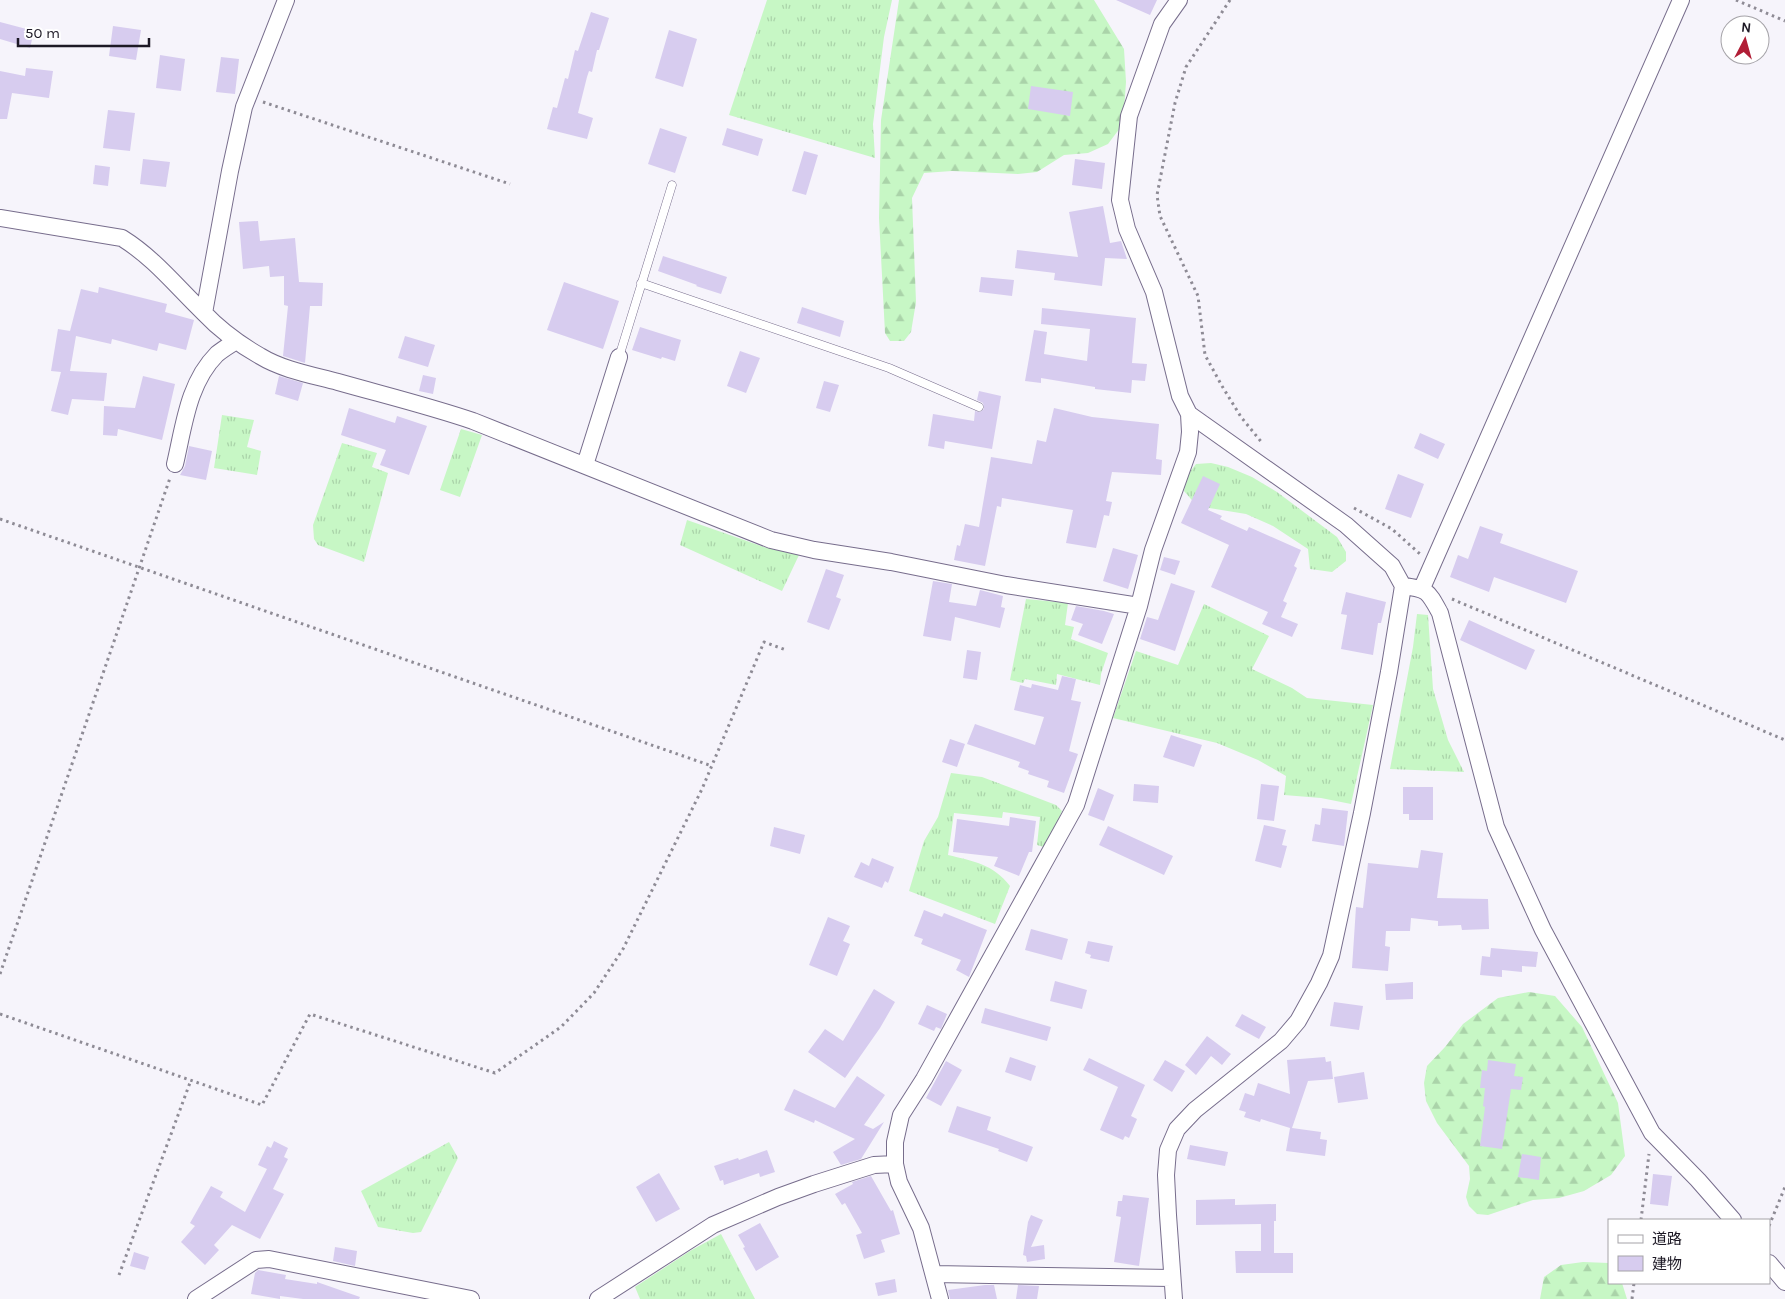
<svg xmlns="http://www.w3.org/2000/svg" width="1785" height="1299" font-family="Karla,'Noto Sans JP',sans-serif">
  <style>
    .grass { fill: url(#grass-tufts) }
    .forest { fill: url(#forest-firs) }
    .building { fill: #d7ccef }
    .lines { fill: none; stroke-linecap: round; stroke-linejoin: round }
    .service-casing { stroke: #776d8c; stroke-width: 9 }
    .minor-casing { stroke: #776d8c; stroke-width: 18 }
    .path { stroke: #8e8b95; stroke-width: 3; stroke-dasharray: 2.5 4; stroke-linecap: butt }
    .service { stroke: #fff; stroke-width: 8 }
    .minor { stroke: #fff; stroke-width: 16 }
  </style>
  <defs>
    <pattern id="grass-tufts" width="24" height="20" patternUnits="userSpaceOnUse" patternTransform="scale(1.25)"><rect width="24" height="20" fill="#c7f7c5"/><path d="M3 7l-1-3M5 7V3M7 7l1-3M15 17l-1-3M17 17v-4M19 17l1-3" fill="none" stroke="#aad3a9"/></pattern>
    <pattern id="forest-firs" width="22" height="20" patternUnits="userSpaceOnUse" patternTransform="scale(1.25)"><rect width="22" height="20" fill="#c7f7c5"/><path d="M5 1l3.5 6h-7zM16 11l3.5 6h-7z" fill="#aad3a9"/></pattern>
  </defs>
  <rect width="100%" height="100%" fill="#f6f4fb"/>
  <path class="grass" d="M767,0H892L884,37L873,124L875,158L729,115Z
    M222,415L254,420L247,447L261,451L257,475L214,468Z
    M461,429L482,435L460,497L440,490Z
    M342,443L377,453L372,467L388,473L364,562L318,545L314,539L313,525Z
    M1211,463L1228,467L1252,477L1277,492L1337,537L1346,552V561L1332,572L1310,569L1308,549L1273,526L1246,514L1197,506L1184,491L1186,477L1196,464Z
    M687,520L764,547L799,555L782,591L680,545Z
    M1026,599L1068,603L1065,625L1074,627L1071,639L1108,653L1101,674L1100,685L1057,674L1056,685L1025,679L1023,683L1010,680Z
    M1204,604L1269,636L1252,669L1292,688L1307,698L1373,705L1351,804L1321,798L1284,795L1286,776L1258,760L1217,743L1113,718L1136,651L1178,665Z
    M1417,614L1428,615L1433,689L1448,740L1464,772L1390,769L1413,647Z
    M951,773L982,777L1056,805L1062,811L1047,848L1037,845L1040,817L1003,812L1002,818L954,813L948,855C973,861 993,864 1010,886L995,924L909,891L924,841L938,817Z
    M449,1142L458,1158L421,1232L413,1233L378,1227L361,1191Z
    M721,1234L755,1299H640L635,1287L690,1251Z"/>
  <path class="forest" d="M899,0H1094L1124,49L1126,82L1123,124L1108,144L1088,153L1064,155L1037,172L1018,174L952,171L924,173L912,198L916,302L911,332L904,341H890L885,333L879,218L881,120Z
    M1529,992L1555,996L1582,1027L1618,1103L1625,1156L1611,1175L1584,1191L1559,1198L1533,1200L1488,1215L1477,1214L1469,1206L1466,1197L1470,1179L1469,1166L1437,1123L1426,1101L1424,1083L1427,1066L1445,1047L1463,1024L1498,998Z
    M1583,1262L1609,1263V1283H1622L1627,1299H1540L1544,1277L1561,1265Z"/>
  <path class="building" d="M1116,0H1157L1150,15Z
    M591,12L609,18L599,50H597L592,72L589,71L587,77L578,113L593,118L587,139L547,129L553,107L557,108L565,78L568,79L575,50L578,51Z
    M0,22L34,31L30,48L0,39Z
    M113,26L141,30L136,60L109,56Z
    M669,30L697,39L683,87L655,78Z
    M160,55L185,59L181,91L156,88Z
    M221,57L239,59L235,94L216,92Z
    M26,68L53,71L49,98L12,93L7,119H0V71L25,76Z
    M1031,86L1073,92L1070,116L1028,109Z
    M108,110L135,113L130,151L103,148Z
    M660,128L687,137L675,173L648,164Z
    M727,128L763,139L758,156L722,145Z
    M804,151L818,155L806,195L792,191Z
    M143,159L170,162L166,187L140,184Z
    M1075,159L1105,163L1102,189L1072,185Z
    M95,165L110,167L108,186L93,184Z
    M1103,206L1110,243L1121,241L1127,259L1105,258L1102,286L1054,280L1055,273L1015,268L1017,250L1078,257L1069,212Z
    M258,221L260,241L295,238L299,282L323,283L322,306H310L305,363L283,356L288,306L284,305V276L270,277L269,266L243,269L239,222Z
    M663,256L727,277L721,294L696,286L697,285L658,271Z
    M981,277L1014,280L1012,296L979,292Z
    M564,282L619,301L603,349L547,330Z
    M99,287L167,304L165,312L194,320L186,350L159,343L157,351L112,339L111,344L76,336L70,371L107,373L104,401L72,399L68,415L51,411L61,372L51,371L58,329L70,331L81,289L98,293Z
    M802,307L844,321L840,337L797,323Z
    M1042,308L1136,318L1132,363L1147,364L1145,381L1132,380L1131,393L1095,389V387L1041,378V383L1025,381L1034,330L1047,332L1044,354L1087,361L1090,329L1041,324Z
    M640,327L681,340L675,361L662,357L661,359L632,350Z
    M405,336L435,345L428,367L398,358Z
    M740,351L760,358L746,393L727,386Z
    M423,375L436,378L433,394L419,391Z
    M143,376L175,384L162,440L118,429L117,436L103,435L104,406L135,408Z
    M279,376L303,383L298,401L275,394Z
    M824,381L839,385L830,412L816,408Z
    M979,391L1001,396L992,449L945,441L944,449L928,446L933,414L974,421L975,411L980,412L984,409L983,403L977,400Z
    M349,408L395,423L397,416L427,426L409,475L380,465L386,450L341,435Z
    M1054,408L1092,417L1159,424L1156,459L1162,460L1161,475L1112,472L1106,501L1112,502L1109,516L1104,515L1096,548L1066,543L1073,510L1002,498L1001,507L997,506L985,566L954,560L957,545L960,546L965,524L979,527L991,457L1032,464L1037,440L1046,442Z
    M1420,433L1445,444L1438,459L1414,448Z
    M189,446L212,451L206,480L180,475L185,466Z
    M1398,474L1424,484L1411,518L1385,509Z
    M1203,476L1220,484L1208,510L1222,516L1220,519L1247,531L1249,527L1301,550L1294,566L1297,568L1283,601L1287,603L1281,617L1298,624L1292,637L1262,624L1268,612L1211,587L1229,545L1181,523Z
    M1480,526L1503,534L1500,543L1578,571L1566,603L1494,577L1489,592L1450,577L1458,555L1468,559Z
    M1113,548L1138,555L1128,589L1103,581Z
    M1164,557L1180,561L1175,575L1160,570Z
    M826,569L844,575L836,597L841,599L829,630L807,622Z
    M933,581L952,584L949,602L976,606L980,590L1003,596L1001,607L1005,608L1000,628L955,617L951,641L923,636Z
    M1171,583L1195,591L1175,651L1140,639L1147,617L1158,620Z
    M1346,592L1386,602L1381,623H1378L1373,655L1341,649L1347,615L1341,614Z
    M1076,606L1104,611L1114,614L1102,644L1078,635L1083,624L1071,620Z
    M1469,620L1535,650L1526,670L1460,640Z
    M967,650L981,652L977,680L963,678Z
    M1062,676L1076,679L1071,700L1081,702L1069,751L1078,754L1064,793L1047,787L1049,781L1028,774L1029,771L1018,767L1020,762L967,744L975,724L1035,745L1044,717L1014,710L1020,685L1031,688L1032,684L1058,690Z
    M1171,735L1202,745L1194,767L1163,757Z
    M950,739L965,744L957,767L942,762Z
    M1134,784L1159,786L1158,803L1133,801Z
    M1261,784L1279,786L1274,821L1257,819Z
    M1403,787H1433V820H1409V814H1403Z
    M1098,788L1114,795L1104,821L1088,815Z
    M1322,808L1348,811L1344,846L1312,841L1315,824L1320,825Z
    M1010,817L1036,821L1032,852H1029L1019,876L994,866L998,857L953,852L957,819L1009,826Z
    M1264,825L1286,830L1282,845L1287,846L1281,868L1255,861Z
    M1108,826L1173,856L1164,875L1099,845Z
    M774,827L805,835L800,854L770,846Z
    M1421,850L1443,853L1437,898L1488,899L1489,929L1462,930L1461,925L1438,926V921L1411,918L1410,931H1386L1385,946L1390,947L1388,971L1352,968L1356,907L1363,908L1368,863L1418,868Z
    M872,858L894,867L888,883L885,881L882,888L854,877L861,862L869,866Z
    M924,910L942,917L944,913L987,930L969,977L956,970L961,960L921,944L923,939L914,936Z
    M828,917L850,926L843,941L850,944L837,976L809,965Z
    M1031,929L1068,939L1062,960L1025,950Z
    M1088,941L1113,946L1109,962L1090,958L1091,955L1085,953Z
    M1491,948L1538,952L1536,967L1522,966V972L1502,970V977L1480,975L1482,956L1490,957Z
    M1055,981L1087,990L1082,1009L1050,1001Z
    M1413,982V999L1386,1000L1385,984Z
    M874,989L895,1002L880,1028L845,1078L808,1052L825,1029L843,1041Z
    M1334,1002L1363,1006L1359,1030L1330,1026Z
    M927,1005L947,1014L941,1029L936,1027L934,1031L918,1024Z
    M985,1008L1051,1027L1047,1041L981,1023Z
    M1242,1014L1266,1027L1259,1039L1235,1026Z
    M1207,1036L1231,1054L1222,1065L1211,1056L1196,1075L1185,1065Z
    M1010,1057L1036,1066L1031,1081L1005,1072Z
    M1325,1057L1326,1062L1331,1061L1333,1079L1308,1081L1292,1128L1321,1132L1320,1139L1327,1140L1325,1156L1286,1151L1290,1128L1261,1119L1260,1122L1244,1117L1246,1112L1239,1110L1245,1093L1254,1096L1258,1083L1290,1094L1287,1060Z
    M1089,1058L1145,1085L1131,1116L1137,1119L1129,1138L1125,1136L1123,1140L1100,1130L1118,1087L1083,1070Z
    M1165,1060L1185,1071L1172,1092L1153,1080Z
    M1488,1060L1516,1064L1514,1076L1523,1077L1521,1090L1511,1089L1502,1149L1480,1146L1485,1107L1483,1106L1485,1088H1480L1482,1070L1487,1071Z
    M946,1061L962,1070L941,1106L926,1098Z
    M1364,1072L1368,1099L1338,1103L1334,1077Z
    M857,1076L885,1095L864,1125L873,1129L884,1122L861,1159L841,1165L833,1152L855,1139L815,1120L814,1123L784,1110L794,1089L835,1108Z
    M957,1106L991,1117L987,1130L1033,1147L1027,1162L998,1151L999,1149L948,1132Z
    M274,1141L288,1148L284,1157L288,1159L273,1189L284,1194L260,1239L232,1225L214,1245L219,1250L205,1265L181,1242L195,1226L190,1223L211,1186L223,1192L220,1197L245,1212L267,1169L258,1165L267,1146L271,1148Z
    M1190,1145L1228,1152L1225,1166L1187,1159Z
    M767,1150L775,1172L760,1177L759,1173L724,1185L723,1180L720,1181L714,1166L738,1158L739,1160Z
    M1522,1154L1541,1157L1539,1180L1518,1177Z
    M659,1173L680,1209L656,1222L636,1187Z
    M1653,1174L1672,1176L1668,1206L1650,1204Z
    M871,1176L891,1211L893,1210L900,1234L881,1240L885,1252L864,1259L856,1235L862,1233L845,1203L842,1205L835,1194L853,1184L852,1182Z
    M1123,1195L1149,1198L1139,1266L1114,1262L1121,1217L1116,1216L1118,1201H1122Z
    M1235,1199V1205L1276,1204V1221H1274V1253H1293V1273H1236L1235,1251H1261V1224L1196,1225V1200Z
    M1031,1215L1043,1220L1031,1247L1044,1245L1045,1259L1027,1262L1026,1256L1023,1255L1028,1222Z
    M760,1223L779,1257L756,1271L743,1248L745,1247L738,1235Z
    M335,1247L357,1251L355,1266L333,1261Z
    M134,1252L149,1257L145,1270L130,1266Z
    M258,1270L286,1275L285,1279L317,1284V1282L360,1297L359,1299H303L280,1296V1299L251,1294L255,1273Z
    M895,1279L897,1292L878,1296L875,1283Z
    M985,1285H994L997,1299H950L948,1290Z
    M1018,1285L1039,1286L1037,1299H1016Z"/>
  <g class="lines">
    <defs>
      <path id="service" d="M641,283L889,368L979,407
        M619,357L672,185"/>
      <path id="minor" d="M0,218L122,238C154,258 176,286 203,312C219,329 239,344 260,356C283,370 312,375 338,382C384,395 429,406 473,421L771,540L814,550L891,562L1006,585L1139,606
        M204,313L230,171L244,107L286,0
        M175,464C184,426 188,383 217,354C223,349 230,345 236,341
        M585,465L619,357
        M1403,586C1428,589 1428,591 1440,613L1496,827L1543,930L1652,1133L1698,1180L1733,1220
        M1422,588L1681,0
        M1769,1263L1785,1282
        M934,1274L1171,1278
        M196,1299L256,1260L269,1259L471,1299
        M598,1299L713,1225L778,1197L814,1184L874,1165L895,1164
        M940,1299L921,1228L899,1182L895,1164V1142L901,1115L924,1079L1076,805L1139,606L1153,550L1188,452L1190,432L1189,414L1180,396L1154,292L1127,229L1120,200L1129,116L1162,24L1179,0
        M1174,1299L1168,1215L1166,1175L1168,1150L1177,1129L1195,1110L1281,1041L1298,1021L1319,983L1331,956L1362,813L1389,672L1403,586L1392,566L1346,525L1189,414"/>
    </defs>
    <use href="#service" class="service-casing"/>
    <use href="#minor" class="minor-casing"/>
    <path class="path" d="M1230,0L1186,67L1175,103L1157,195L1160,216L1198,296L1205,355L1222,386L1241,417L1263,444
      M1736,0L1785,21
      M263,102L510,184
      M1354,508L1392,529L1420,554
      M0,519L712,766
      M1452,599L1785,740
      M0,974L170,478
      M0,1014L262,1105L310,1014L495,1073L561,1027L594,993L623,949L702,789L764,642L786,650
      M1641,1220L1649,1154
      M1769,1226L1785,1187
      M119,1275L191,1080
      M1632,1299L1634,1283"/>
    <use href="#service" class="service"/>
    <use href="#minor" class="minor"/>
  </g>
  <rect x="1608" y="1219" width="162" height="65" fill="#ffffff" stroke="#a5a3a8"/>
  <rect x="1618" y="1235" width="25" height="8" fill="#ffffff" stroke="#a5a3a8"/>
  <text x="1652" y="1244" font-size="15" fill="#1d1925">道路</text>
  <rect x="1618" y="1256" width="25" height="15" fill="#d7ccef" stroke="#a5a3a8"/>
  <text x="1652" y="1269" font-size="15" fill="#1d1925">建物</text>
  <g transform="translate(1745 40) rotate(6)"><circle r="24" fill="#ffffff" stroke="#a5a3a8"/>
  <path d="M0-4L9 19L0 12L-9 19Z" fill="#b11e36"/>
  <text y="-8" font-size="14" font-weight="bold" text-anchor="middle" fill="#1d1925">N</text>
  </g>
  <path d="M18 38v8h131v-8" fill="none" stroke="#1d1925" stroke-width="2.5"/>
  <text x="25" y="38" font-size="15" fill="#1d1925" stroke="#ffffff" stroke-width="4" paint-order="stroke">50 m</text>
</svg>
